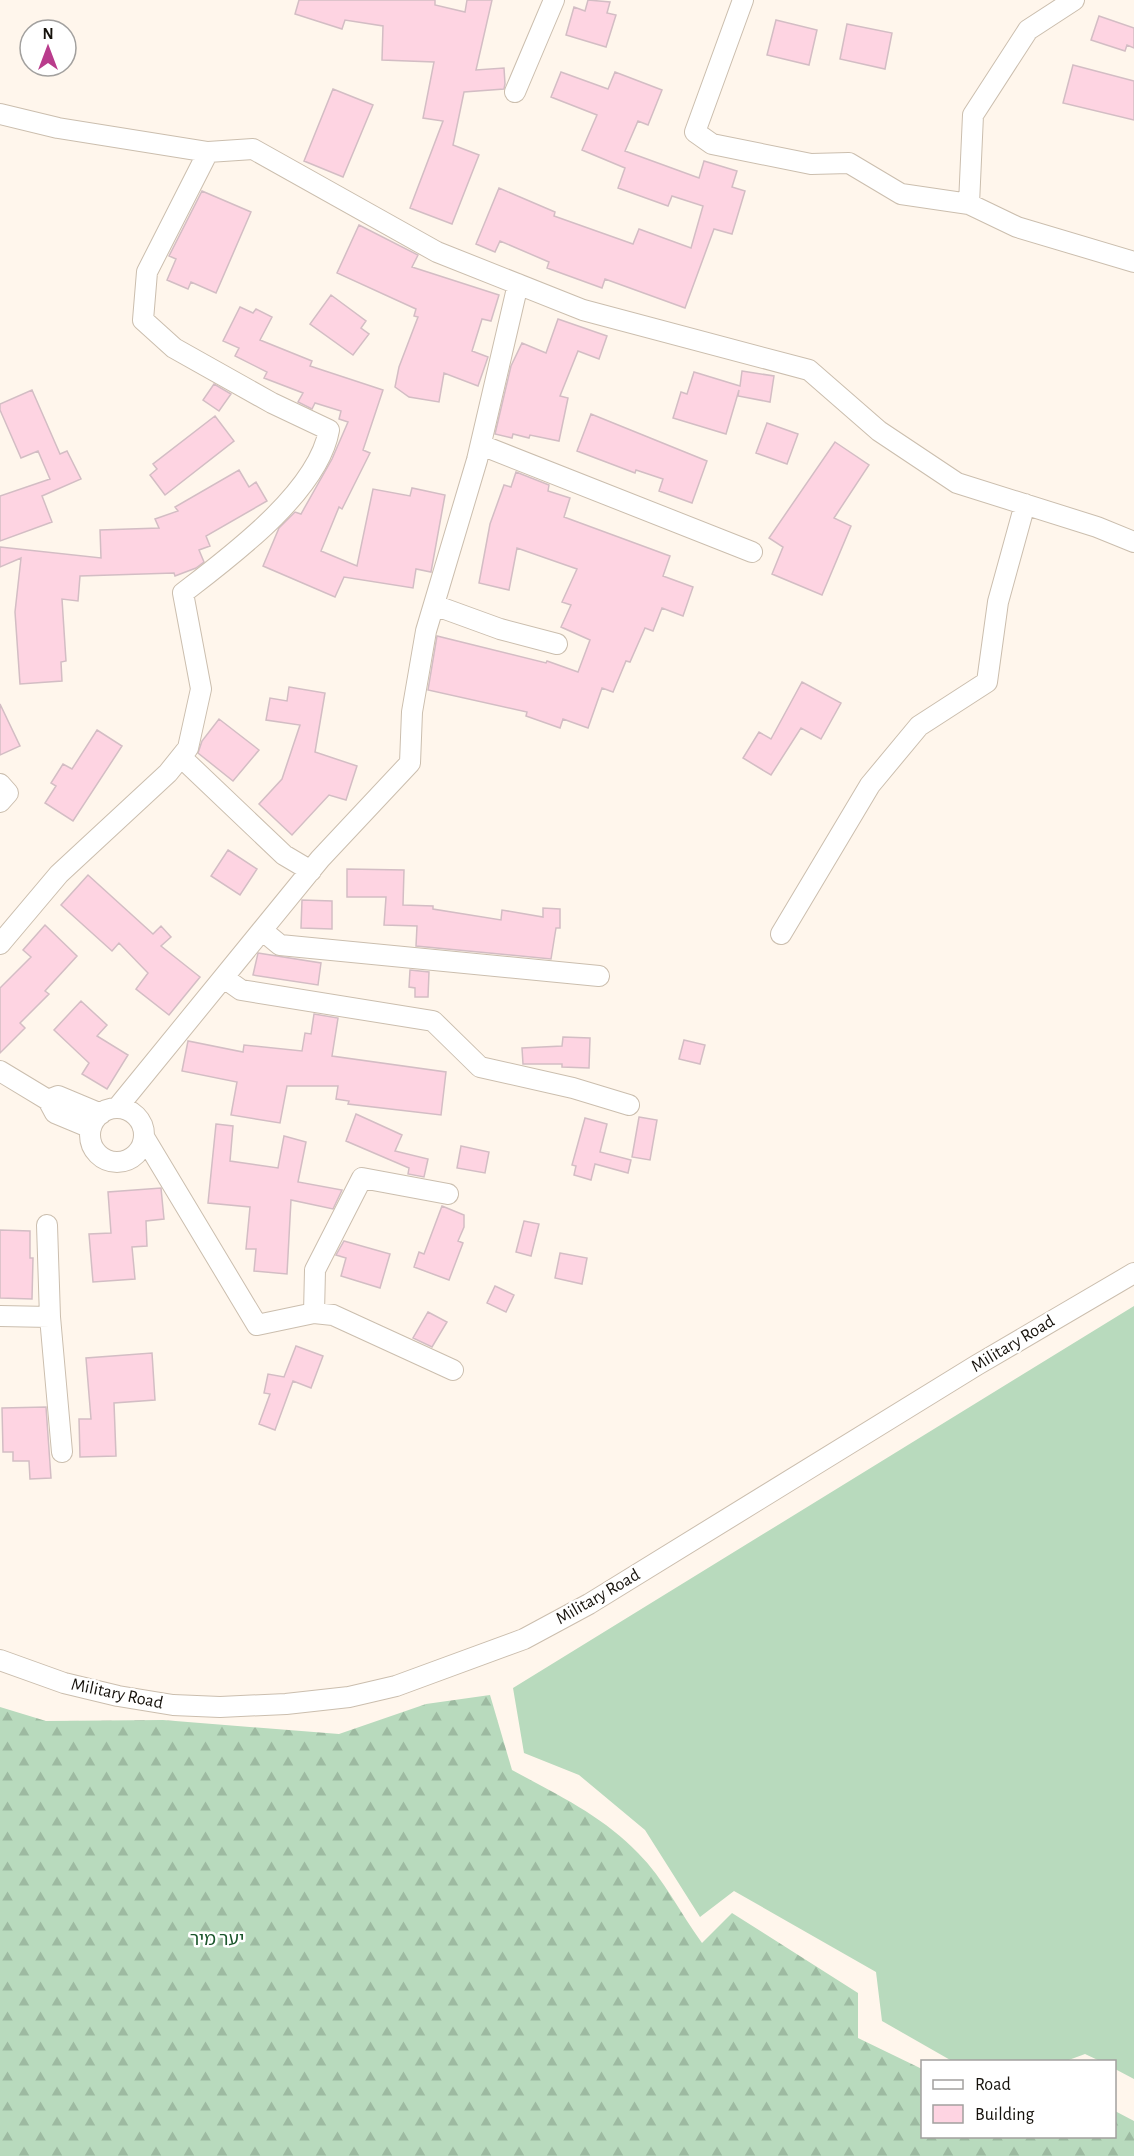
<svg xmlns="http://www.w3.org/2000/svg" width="1134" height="2156" font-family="'Alegreya Sans','Noto Sans Hebrew',sans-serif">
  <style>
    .grass { fill: #b8dabd }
    .forest { fill: url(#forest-firs) }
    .building { fill: #fed4e2; stroke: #d3bdc4; stroke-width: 1.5 }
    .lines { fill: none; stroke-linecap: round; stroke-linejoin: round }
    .minor-casing { stroke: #cbbeae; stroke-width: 22 }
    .minor { stroke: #fff; stroke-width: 20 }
    .labels { text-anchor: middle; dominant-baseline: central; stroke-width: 5; stroke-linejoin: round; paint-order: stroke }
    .street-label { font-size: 18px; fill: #16120c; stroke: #fff }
    .park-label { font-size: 18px; fill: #1b562c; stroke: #fff }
  </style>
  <defs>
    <pattern id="forest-firs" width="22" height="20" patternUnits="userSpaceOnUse" patternTransform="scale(1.5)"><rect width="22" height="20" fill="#b8dabd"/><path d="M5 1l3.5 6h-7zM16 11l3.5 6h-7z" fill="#9dbaa1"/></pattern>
  </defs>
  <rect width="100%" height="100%" fill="#fff6ec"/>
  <path class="grass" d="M1134,1306V2079L1115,2069L1114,2062L1100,2061L1085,2054L1066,2061H952L882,2021L876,1972L734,1891L700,1917L645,1830L579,1775L524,1753L513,1688Z"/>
  <path class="forest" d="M490,1695L512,1770C556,1794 603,1816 638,1853C664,1879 680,1913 702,1943L732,1913L858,1993V2038L922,2069V2136H1114L1115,2111L1134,2121V2156H0V1707L46,1721L163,1720L339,1734L426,1704Z"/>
  <path class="building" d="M299,0H435V5L465,12L467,0H492L476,70L504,68L505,84L504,89L464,92L453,145L479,155L452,224L410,208L443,121L423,118L434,62L382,60L383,26L345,20L342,29L295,14Z
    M588,0L610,2L607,13L616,15L606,47L566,35L574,7L585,11Z
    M1099,16L1134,28V48L1127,45L1125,51L1091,40Z
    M776,20L817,30L809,65L767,55Z
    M847,24L892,33L885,69L840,59Z
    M1073,65L1134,81V120L1063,103Z
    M561,72L608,89L615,72L662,90L648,125L638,121L625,151L699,178L704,161L737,171L732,187L745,191L732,234L714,229L685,308L605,279L602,288L547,268L549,262L500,241L495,252L476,244L499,188L555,212L554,216L633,244L639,229L691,248L703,206L672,196L668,206L618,188L625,168L582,150L597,115L551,97Z
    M333,89L373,105L343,177L304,161Z
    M202,191L251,212L216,293L191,282L188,289L167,280L176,259L169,256Z
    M359,225L418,255L412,267L499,295L491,321L482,319L472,351L488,357L478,386L444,373L439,402L409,397L395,387L399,367L418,317L414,316L416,309L337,273Z
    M331,295L366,321L361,328L369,334L353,355L310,324Z
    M240,307L253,313L256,309L272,317L260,340L312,361L310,366L383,390L363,450L370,453L342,509L339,507L321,551L357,566L373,489L410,496L412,488L445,495L431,572L416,569L413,588L344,577L335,597L263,566L279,528L295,512L301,514L332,459L348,422L339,419L341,411L315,403L312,409L298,402L303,393L264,378L267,372L235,356L239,348L223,341Z
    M558,319L607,336L599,359L578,351L560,396L568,398L559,441L530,435L529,438L513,434L512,438L495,434L511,366L522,343L546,353Z
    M742,371L774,376L770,402L738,396L739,390L726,434L673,418L681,392L687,394L694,372L740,386Z
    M214,384L231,394L219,411L203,400Z
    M32,390L60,454L67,451L81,479L42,496L52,522L0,541V496L50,479L38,451L21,458L0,410V404Z
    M591,414L707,461L692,503L659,491L663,479L636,470L635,473L577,451Z
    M215,416L234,441L165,495L150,475L157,469L153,464Z
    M767,423L798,434L787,464L756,453Z
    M835,442L869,465L834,518L851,526L822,595L772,574L783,547L769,538Z
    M239,470L249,487L256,482L267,501L206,536L210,546L199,550L204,562L196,568L175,576L174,573L80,576L78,601L62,599L66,661L61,662L62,681L20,684L15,612L21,558L0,567V547L101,558L100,530L159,528L155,519L178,511L175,507Z
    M516,472L549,485L548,491L570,498L564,517L670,556L663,576L693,587L683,616L662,608L653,631L645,628L630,662L626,661L613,692L602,688L588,728L563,719L560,728L526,716L527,712L428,690L437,636L546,663L547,661L578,672L590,640L561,627L571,605L562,602L577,569L517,548L509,590L479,583L490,524L504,485L511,487Z
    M802,682L841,703L821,739L801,728L771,775L743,758L759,732L771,739Z
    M289,687L325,693L315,752L357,766L346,800L329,795L292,835L259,804L282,779L300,725L266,720L270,698L287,701Z
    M0,704L20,746L0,755Z
    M219,719L259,750L233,781L198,753L202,741Z
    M97,730L122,746L73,821L45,803L56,786L51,783L63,764L72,769Z
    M228,850L257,869L240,895L211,876Z
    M347,869L404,870L403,905L433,906V909L501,920L502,910L543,917V908L560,909V928H556L551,959L416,946L417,926L384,925L386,897H347Z
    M88,875L153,934L161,926L171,937L161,946L200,977L169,1015L136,989L148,973L119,943L112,951L61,905Z
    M302,900L332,901V929L301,928Z
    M45,925L77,956L45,991L49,994L20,1023L25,1028L0,1053V988L31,957L23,950Z
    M258,953L321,963L318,985L253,975Z
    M410,970L429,972L428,997H415V988L409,987Z
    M81,1001L107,1025L97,1036L128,1055L107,1089L82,1074L89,1063L54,1030Z
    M314,1014L338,1018L332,1056L446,1072L441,1115L348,1104L349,1101L336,1099L338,1086H287L280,1123L231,1115L237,1082L182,1071L188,1041L243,1052L244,1045L302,1051L305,1033L311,1034Z
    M563,1037L590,1038L589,1068L562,1067V1064H523L522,1048L562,1046Z
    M684,1040L705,1045L700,1064L679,1059Z
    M356,1114L402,1135L395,1151L428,1159L424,1177L408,1174L409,1168L346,1141Z
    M639,1117L657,1120L650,1160L632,1157Z
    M585,1118L607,1124L600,1152L631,1160L628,1173L595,1164L591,1180L574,1175L576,1166L572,1165Z
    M216,1124L233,1126L230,1161L278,1168L284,1136L306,1142L298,1182L342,1190L333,1209L291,1200L287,1274L254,1271L256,1249H246L250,1207L208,1203Z
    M461,1146L489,1152L485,1173L457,1168Z
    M161,1188L164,1219L146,1221L147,1246L132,1247L135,1279L93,1282L89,1234L111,1233L108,1192Z
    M442,1206L464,1215V1227L458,1241L463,1243L449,1280L414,1267L419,1252L424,1254Z
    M524,1221L539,1224L531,1256L516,1252Z
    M0,1230L30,1231V1258H33L32,1299L0,1298Z
    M344,1241L390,1254L380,1288L341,1276L346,1258L336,1255Z
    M560,1253L587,1258L582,1284L555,1278Z
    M495,1286L514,1295L506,1312L487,1303Z
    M428,1312L447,1322L432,1347L413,1338Z
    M296,1346L323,1356L311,1388L293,1381L275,1430L259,1424L270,1394L264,1393L268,1374L284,1377Z
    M152,1353L155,1400L114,1403L116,1456L80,1457L79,1419H91L86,1358Z
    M46,1407L51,1478L30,1479L29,1461H13V1452H3L2,1408Z"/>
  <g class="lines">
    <defs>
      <path id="minor" d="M743,0L695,132L712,144L811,164L849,163L901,194L969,204L1017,227L1134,262
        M515,92L554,0
        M0,114L58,128L208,152L253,149L437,252L583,310L809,370L879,431L957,483L1097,527L1134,542
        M969,204L973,115L1028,30L1074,0
        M481,445L752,552
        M434,605L500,629L557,644
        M181,757L284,855L311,871
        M0,784L8,793L0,802
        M263,931L280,945L599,976
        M781,934L870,785L919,726L987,682L998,602L1025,504
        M0,944L59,874L168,773L188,748L201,689L183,593C231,556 318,492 329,430L272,403L174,348L143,320L147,272L208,152
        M224,978L241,990L433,1021L480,1067L573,1088L629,1105
        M0,1071L48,1100L55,1113L91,1128
        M48,1100L58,1096L101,1114
        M117,1108L320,859L410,763L412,712L426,631L477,460L518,284
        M90 1135a27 27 0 1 1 54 0a27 27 0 1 1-54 0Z
        M144,1137L257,1325L314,1313L333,1315L453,1370
        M47,1225L50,1317L62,1452
        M314,1313L315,1270L362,1178L448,1194
        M0,1316L50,1317
        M0,1660L64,1683L118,1696L173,1705L220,1707L286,1704L349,1697L396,1686L524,1639L589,1604L977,1365L1134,1273"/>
    </defs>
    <use href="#minor" class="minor-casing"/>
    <use href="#minor" class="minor"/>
  </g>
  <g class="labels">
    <g class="street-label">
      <text transform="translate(1013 1344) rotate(-31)">Military Road</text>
      <text transform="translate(598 1597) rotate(-30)">Military Road</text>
      <text transform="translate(117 1694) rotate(12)">Military Road</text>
    </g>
    <g class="park-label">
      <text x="217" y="1940">יער מיר</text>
    </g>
  </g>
  <rect x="921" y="2060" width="195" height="78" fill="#ffffff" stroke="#a2a09e" stroke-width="1.5"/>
  <rect x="933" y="2080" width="30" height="9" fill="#ffffff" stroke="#a2a09e" stroke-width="1.5"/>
  <text x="975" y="2090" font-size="18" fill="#16120c">Road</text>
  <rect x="933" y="2105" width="30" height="18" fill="#fed4e2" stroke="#a2a09e" stroke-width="1.5"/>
  <text x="975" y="2120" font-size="18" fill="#16120c">Building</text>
  <g transform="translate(48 48)"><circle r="28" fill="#ffffff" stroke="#a2a09e" stroke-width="1.5"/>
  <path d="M0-4.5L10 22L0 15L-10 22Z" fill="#b93c8c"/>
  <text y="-9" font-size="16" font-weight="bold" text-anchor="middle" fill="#16120c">N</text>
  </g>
</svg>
